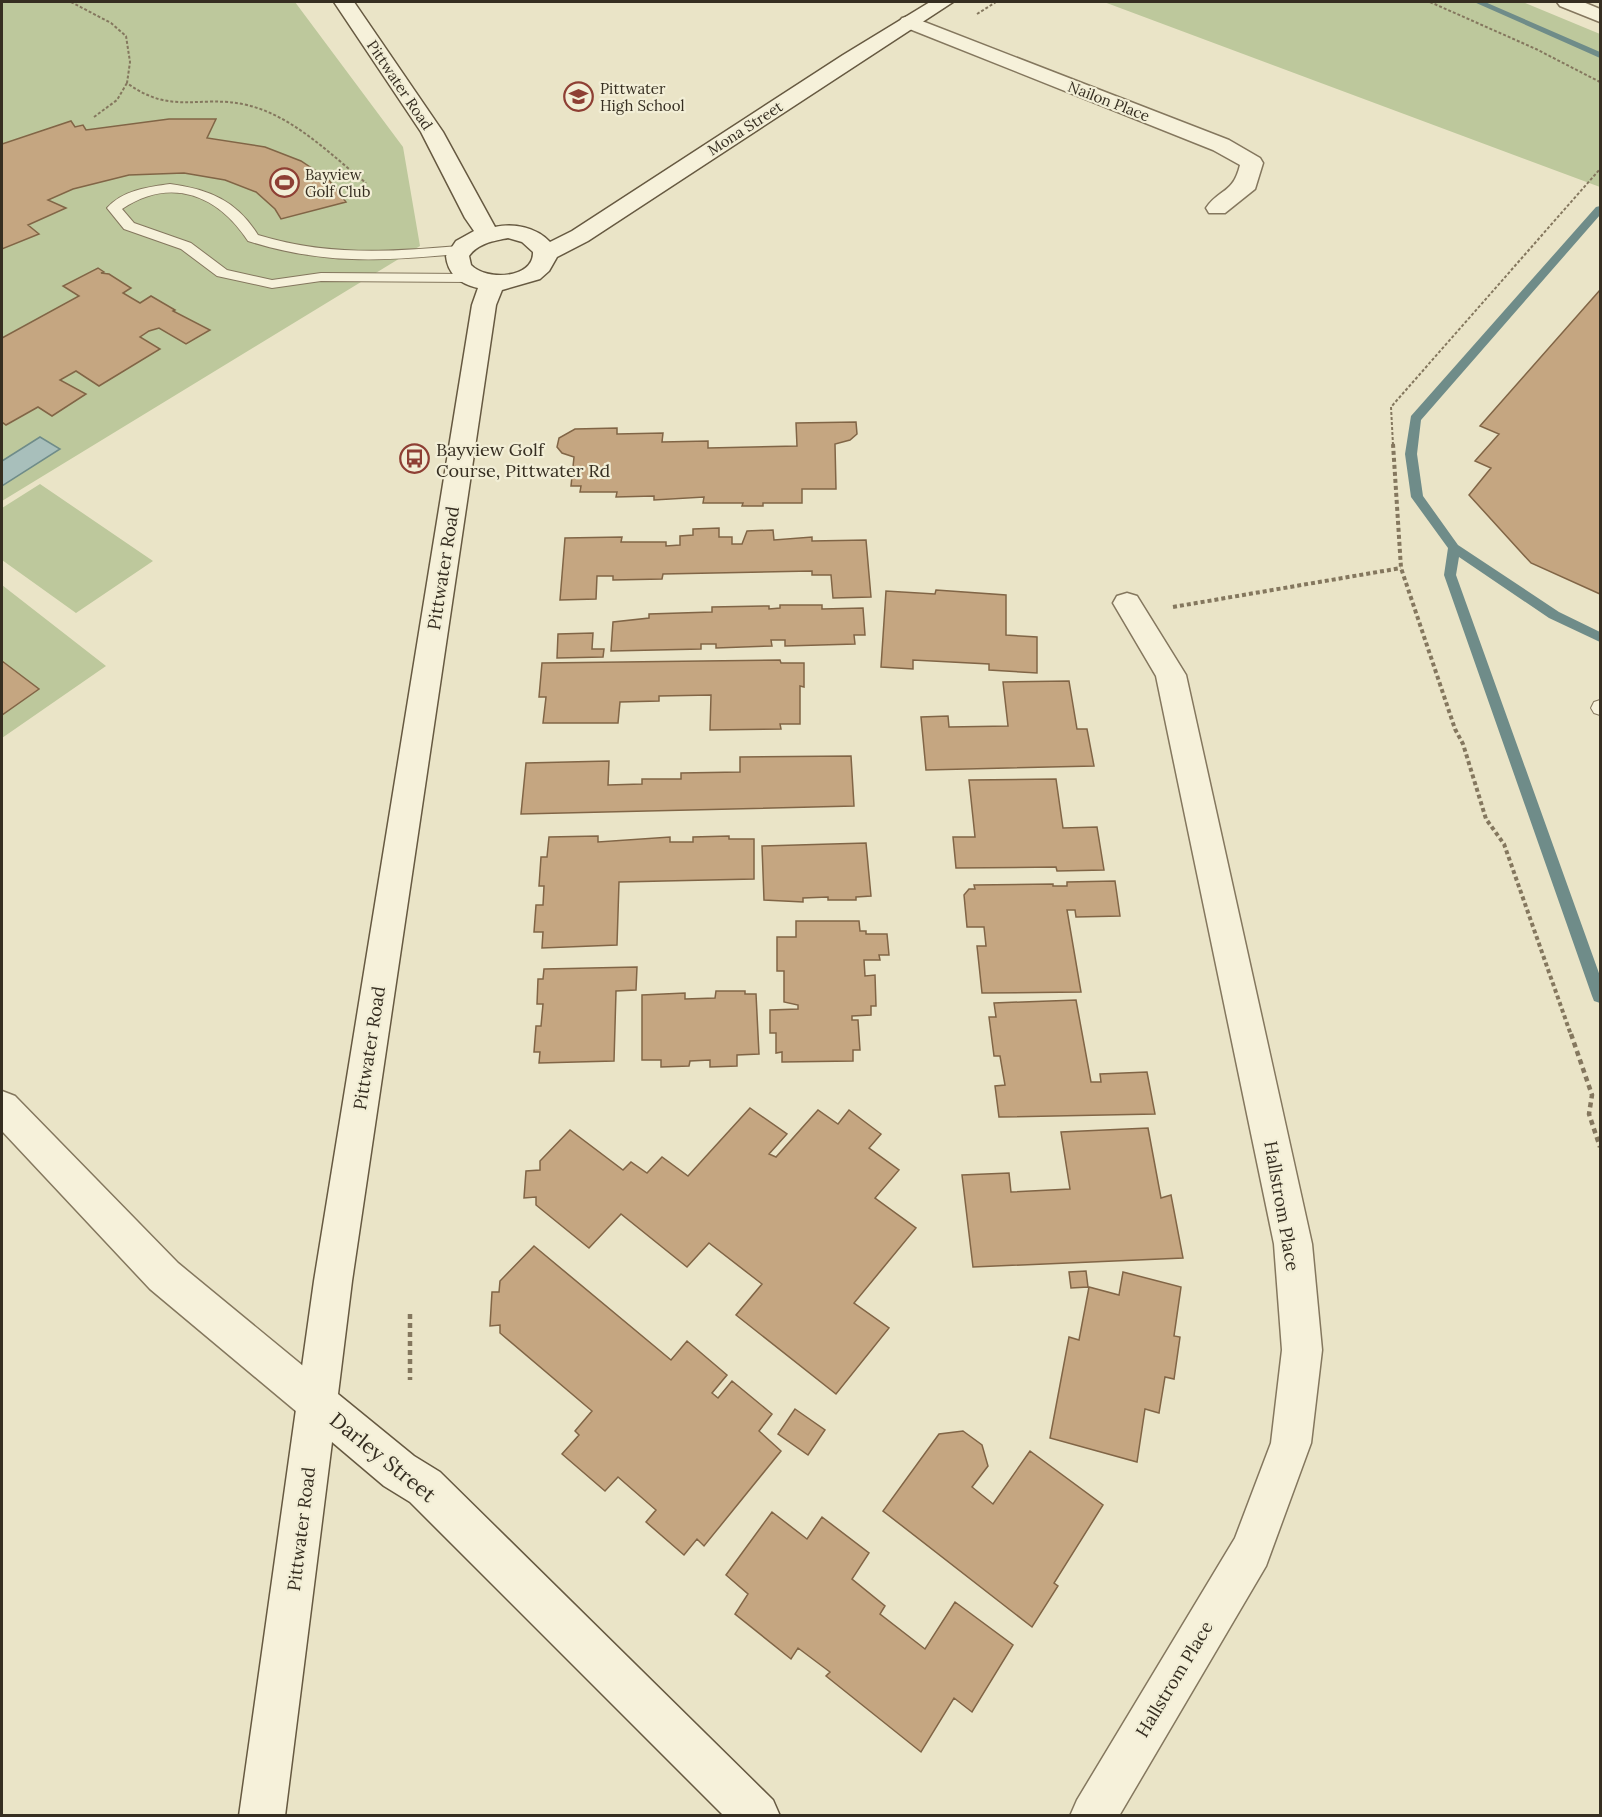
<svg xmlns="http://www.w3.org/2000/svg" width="1602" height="1817" font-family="Lora,serif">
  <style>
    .green { fill: #bdc89c }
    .water { fill: #a8bfbb; stroke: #6f8c89; stroke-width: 1.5 }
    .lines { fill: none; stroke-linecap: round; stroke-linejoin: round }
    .stream { fill: #6f8c89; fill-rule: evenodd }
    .building { fill: #c5a681; stroke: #816546; stroke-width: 1.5 }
    .lane-casing { stroke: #84775e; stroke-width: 2 }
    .street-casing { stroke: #84775e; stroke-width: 3 }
    .secondary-casing { stroke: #665941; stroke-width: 3 }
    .path-far2 { stroke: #84775e; stroke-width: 2; stroke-dasharray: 3 2; stroke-linecap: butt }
    .path-far1 { stroke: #84775e; stroke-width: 4; stroke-dasharray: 4 3; stroke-linecap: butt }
    .path { stroke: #84775e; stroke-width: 4.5; stroke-dasharray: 5 4; stroke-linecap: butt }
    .lane { fill: #f6f1da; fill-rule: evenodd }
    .street { fill: #f6f1da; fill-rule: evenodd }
    .secondary { fill: #f6f1da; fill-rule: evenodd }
    .labels { text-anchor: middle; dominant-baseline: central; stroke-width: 4.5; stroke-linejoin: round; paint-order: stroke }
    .far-street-label { font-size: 15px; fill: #362e21; stroke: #f2eed6 }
    .far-poi-label { font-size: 15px; fill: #362e21; stroke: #f2eed6; text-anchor: start }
    .poi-label { font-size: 18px; fill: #362e21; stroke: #f2eed6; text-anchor: start }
    .street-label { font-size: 18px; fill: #362e21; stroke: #f2eed6 }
    .near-street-label { font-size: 21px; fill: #362e21; stroke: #f2eed6 }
  </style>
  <rect width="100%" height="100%" fill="#eae4c7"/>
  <path class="green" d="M2,2H295L403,147L420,246L2,501Z
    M1104,2H1523L1600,34V187Z
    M40,484L153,561L76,613L2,560V508Z
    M2,585L106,666L2,738Z"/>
  <path class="water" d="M40,437L60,449L2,486V461Z"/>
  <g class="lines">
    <path class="stream" d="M1474,2H1485L1600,52V58Z
      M1600,206V215L1421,420L1417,454L1423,496L1458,545L1559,612L1600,632V642L1549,618L1459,557L1456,575L1600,976V1003L1594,1001L1592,996L1444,575L1448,548L1411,497L1405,454L1411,416L1596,207Z"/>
  </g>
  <path class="building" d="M169,119H216L207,138L265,147L301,161L328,179L346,202L281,219L275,209L256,192L225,180L184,173L129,175L73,189L48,200L66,208L28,225L39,234L2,249V144L71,121L75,127L83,125L86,130Z
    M98,268L104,272L101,273L109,274L131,288L123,293L140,303L151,296L175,310L173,311L210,330L186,344L159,328L149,331L140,337L160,349L99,386L76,371L60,380L86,394L52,416L38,407L6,425L2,422V338L79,296L63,286Z
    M1600,290V594L1531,563L1469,495L1491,468L1475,461L1499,434L1480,426Z
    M856,422L857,434L850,440L835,444L836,489H802V503H763V506H742L743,503H703L704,497L654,500V496L616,497L617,492H580L581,486H571L574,457L562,453L557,447L559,438L575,429L617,428V434L663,433L662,442L708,441V448L797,446L796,423Z
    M719,528V537H732V544H742L747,531L773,530L774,540L812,537V541L866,540L871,597L833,598L831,575H812V571L663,574L662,579L613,580V576H597L596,599L560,600L565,538L622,537L621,542H666V546L680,545V536L693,535V529Z
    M936,590L1006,595V635L1037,637V673L989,670V664L913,660V669L881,667L886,591L935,594Z
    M780,605H822V609L863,608L865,635H854L855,644L785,646V640H771L772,646L716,648V644H701V649L611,651L613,622L649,618V614L712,612V607L769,606V609L780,608Z
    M593,633L592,649H604L603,657L557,658L558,634Z
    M780,660L781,663H804V687L800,686V724H780L781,729L710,730L711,695L659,696V701L620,702L618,723H543L546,697H539L542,663Z
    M2,661L39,689L2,715Z
    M1069,681L1077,729H1087L1094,766L926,770L921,717L948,716L949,727L1008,726L1003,682Z
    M851,756L854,806L521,814L526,763L609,761L608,785L642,784V779H681V773L740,772V757Z
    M1056,779L1063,828L1097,827L1104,870L1057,871L1056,867L956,868L953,837H975L969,780Z
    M598,836V842L670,837V842H693V837L729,836V839H754V879L619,882L617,945L542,948L543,932H534L536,905H543L544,886H539L541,857H547L549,837Z
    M866,843L871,896L856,897V900H828V897L803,898V902L764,900L762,846Z
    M1115,881L1120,916L1076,917L1075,910H1067L1081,992L982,993L977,946H986L984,927H967L964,895L969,889H975L974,885L1053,884V886H1067V882Z
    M796,921H859L860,931H866V934H887L889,955H879L880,960H864L865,976L875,975L876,1006H871V1015L852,1016V1020H858L860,1050H853V1061L782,1062V1052L776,1053V1033H770V1010L798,1009V1005L784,1002V971H777V937H796Z
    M637,967L636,990L616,991L614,1061L539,1063L540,1052H534L536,1026H541L543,1004H537L538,979H543L544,969Z
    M716,991H745V994H756L759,1054L737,1055V1066L710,1067V1060L690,1061L689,1066L661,1067V1060H642V995L685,993V999L715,998Z
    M1076,1000L1091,1082H1101L1100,1074L1147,1072L1155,1114L999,1117L995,1086L1005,1085L1000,1056H994L989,1017H996L994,1003Z
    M750,1108L787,1134L769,1154L776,1157L818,1110L838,1124L849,1110L881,1134L869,1148L899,1170L875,1198L916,1228L854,1303L889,1328L836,1394L736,1315L762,1284L709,1243L687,1267L621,1214L589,1248L536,1205V1197L524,1198L526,1171L540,1170V1161L570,1130L623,1170L631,1162L647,1173L662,1157L688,1176Z
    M1148,1128L1161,1198L1171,1195L1183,1258L973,1267L962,1175L1009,1173L1011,1192L1070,1189L1061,1132Z
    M534,1246L671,1360L687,1341L727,1375L712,1393L718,1398L732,1381L772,1414L759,1431L781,1451L704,1546L697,1539L684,1555L646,1522L656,1510L618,1477L605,1491L562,1454L579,1435L575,1431L592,1411L500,1333V1325L490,1326L492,1292H499L500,1281Z
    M1086,1271L1088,1287L1071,1288L1069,1272Z
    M1123,1272L1181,1287L1174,1336L1180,1337L1174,1379L1165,1377L1159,1413L1145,1409L1137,1462L1050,1438L1069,1337L1079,1340L1089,1287L1119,1295Z
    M795,1409L825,1430L808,1455L778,1434Z
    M963,1431L982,1445L988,1466L972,1487L993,1504L1030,1451L1103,1505L1054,1583L1058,1586L1032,1627L883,1511L939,1434Z
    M772,1512L807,1539L822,1517L869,1553L852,1579L885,1606L880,1614L925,1649L955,1602L1013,1645L972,1712L954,1698L921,1752L826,1676L830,1672L798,1648L791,1659L735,1614L748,1594L726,1575Z"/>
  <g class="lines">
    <defs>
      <path id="lane" d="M170,184C209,189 237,201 258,235C326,256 390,252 459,246L466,250L459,254C381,261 324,265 248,241C218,195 171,176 122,209L134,223L191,243L227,270L272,280L321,273L469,274L476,278L469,282L321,281L272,288L217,276L181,249L124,229L107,208C123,190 148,187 170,184Z
        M1600,700V715L1594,713L1591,708L1594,702Z"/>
      <path id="street" d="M1557,2H1583L1600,9V22L1560,6Z
        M909,16L1229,140L1260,158L1263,163L1255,189L1225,213H1209L1206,208C1220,188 1233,194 1240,165L1213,150L902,26L899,22L902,18Z
        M1127,593L1137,596L1186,675L1312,1244L1322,1350L1311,1443L1266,1566L1119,1816H1070L1077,1800L1235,1538L1271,1443L1282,1350L1274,1244L1156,676L1113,603L1117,596Z
        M2,1091L15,1096L178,1263L331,1389L337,1403L331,1417L317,1423L303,1417L150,1289L2,1131Z"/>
      <path id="secondary" d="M334,2H354L443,132L495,227C514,223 536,227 550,242L572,231L843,55L930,2H953L588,241L557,257L549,271L540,279L502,290L496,305L352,1281L338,1394L414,1456L440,1472L773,1800L780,1816H724L410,1502L384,1486L332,1442L285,1816H239L314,1281L472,305L478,288C461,284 448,275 446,256L456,241L474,231L465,218L421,132ZM508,238L522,242L533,252C534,279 486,281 471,265L469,256C478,243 494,241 508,238Z"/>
    </defs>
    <use href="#lane" class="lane-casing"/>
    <use href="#street" class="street-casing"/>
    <use href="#secondary" class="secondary-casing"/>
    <path class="path-far2" d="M71,2L111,23L126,36L130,62L127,83C172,116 199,94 247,105C293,116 330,154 366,183
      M1430,2L1536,49L1600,82
      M977,14L996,2
      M94,117L117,100L127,83
      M1393,445L1391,407L1600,169"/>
    <path class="path-far1" d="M1393,444L1401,568L1455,729L1463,744L1486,819L1504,844L1571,1035
      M1173,607L1401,568"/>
    <path class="path" d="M1571,1034L1592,1095L1589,1114L1600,1147
      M410,1314V1380"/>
    <use href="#lane" class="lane"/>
    <use href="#street" class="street"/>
    <use href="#secondary" class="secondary"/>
  </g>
  <defs>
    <symbol id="school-ring" viewBox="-11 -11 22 22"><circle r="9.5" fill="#f2eed6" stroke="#8e3f34" stroke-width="1.5"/><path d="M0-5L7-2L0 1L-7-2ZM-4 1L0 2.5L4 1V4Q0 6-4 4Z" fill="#8e3f34"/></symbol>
    <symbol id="stadium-ring" viewBox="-11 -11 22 22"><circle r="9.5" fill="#f2eed6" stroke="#8e3f34" stroke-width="1.5"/><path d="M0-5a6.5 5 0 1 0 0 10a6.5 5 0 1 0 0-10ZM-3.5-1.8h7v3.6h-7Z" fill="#8e3f34"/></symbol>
    <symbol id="bus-ring" viewBox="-11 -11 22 22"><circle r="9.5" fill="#f2eed6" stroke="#8e3f34" stroke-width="1.5"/><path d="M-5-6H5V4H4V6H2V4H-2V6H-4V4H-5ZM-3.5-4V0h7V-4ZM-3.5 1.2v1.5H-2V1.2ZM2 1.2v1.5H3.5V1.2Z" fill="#8e3f34"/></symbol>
  </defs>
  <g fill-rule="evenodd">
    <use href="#school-ring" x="562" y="80" width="33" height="33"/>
    <use href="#stadium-ring" x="268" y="166" width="33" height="33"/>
    <use href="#bus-ring" x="398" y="442" width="33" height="33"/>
  </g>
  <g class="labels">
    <g class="far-street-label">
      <text transform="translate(400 85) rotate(56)">Pittwater Road</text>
      <text transform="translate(1109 101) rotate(21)">Nailon Place</text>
      <text transform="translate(745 128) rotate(-33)">Mona Street</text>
    </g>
    <g class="far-poi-label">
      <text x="600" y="88">Pittwater<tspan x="600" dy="17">High School</tspan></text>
      <text x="305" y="174">Bayview<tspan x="305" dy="17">Golf Club</tspan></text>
    </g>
    <g class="poi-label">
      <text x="436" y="449">Bayview Golf<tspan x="436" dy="21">Course, Pittwater Rd</tspan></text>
    </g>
    <g class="street-label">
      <text transform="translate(443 568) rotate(-81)">Pittwater Road</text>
      <text transform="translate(369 1048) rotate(-81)">Pittwater Road</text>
      <text transform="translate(1282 1206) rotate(80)">Hallstrom Place</text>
      <text transform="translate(301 1529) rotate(-83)">Pittwater Road</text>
      <text transform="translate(1174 1679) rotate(-59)">Hallstrom Place</text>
    </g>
    <g class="near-street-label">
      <text transform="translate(383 1457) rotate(39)">Darley Street</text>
    </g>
  </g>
  <rect width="1602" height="1817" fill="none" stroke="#362e21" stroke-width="6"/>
</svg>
